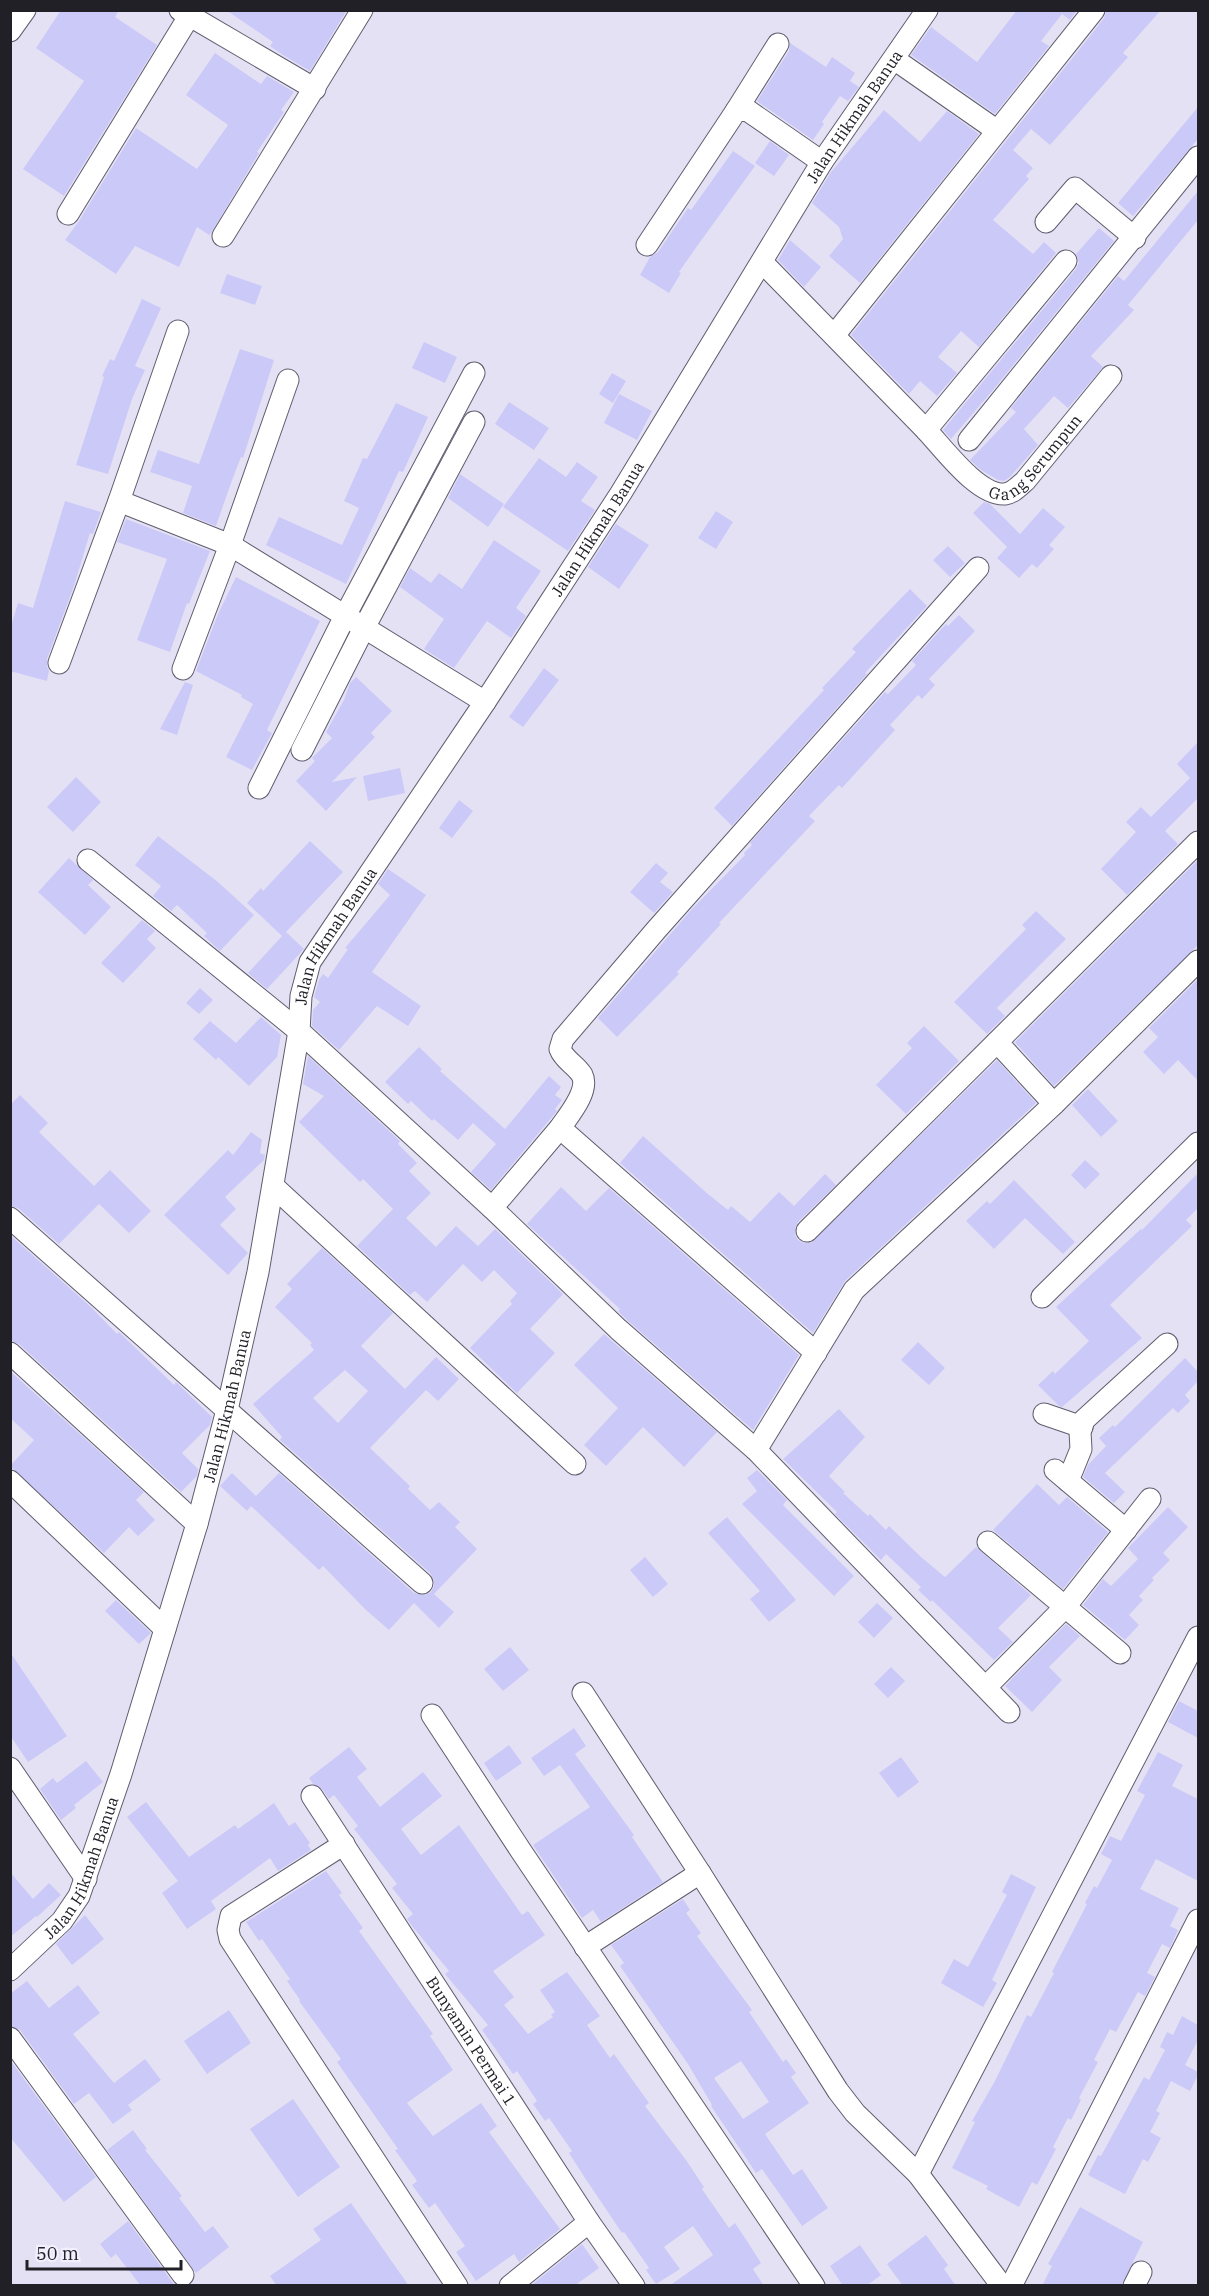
<svg xmlns="http://www.w3.org/2000/svg" width="1209" height="2296" font-family="'IBM Plex Serif',serif">
  <style>
    .building { fill: #cbc9f7; fill-rule: evenodd }
    .lines { fill: none; stroke-linecap: round; stroke-linejoin: round }
    .minor-casing { stroke: #605d6e; stroke-width: 23 }
    .minor { stroke: #fff; stroke-width: 21 }
    .labels { text-anchor: middle; dominant-baseline: central; stroke-width: 6; stroke-linejoin: round; paint-order: stroke }
    .street-label { font-size: 16px; fill: #212027; stroke: #f2efff }
  </style>
  <rect width="100%" height="100%" fill="#e5e1f5"/>
  <path class="building" d="M61,10H119L115,17L157,45L64,196L23,169L84,81L36,48Z
    M226,10H347L310,71L283,55L270,46L273,42Z
    M1017,10H1077L1070,20L1062,14L1041,41L1049,46L995,114L911,55L931,27L977,62Z
    M1107,10H1161L1123,53L1128,57L1050,145L1031,129L1013,150L1033,168L1026,176L1029,179L993,220L1033,254L1044,242L1056,253L979,347L961,331L938,357L957,373L937,396L920,381L909,394L851,335L1090,36L1104,18Z
    M790,43L826,67L832,57L855,73L850,81L859,87L848,101L840,96L822,122L824,124L813,140L757,101L789,51Z
    M215,53L261,84L267,76L294,92L281,110L284,112L257,152L259,153L211,233L209,235L197,227L179,267L135,246L116,274L65,240L79,221L136,128L197,169L228,125L186,95Z
    M1198,107V139L1133,216L1118,203Z
    M884,110L920,142L947,111L979,134L860,283L829,256L843,239L839,227L812,203L831,172Z
    M770,141L789,155L774,176L755,163Z
    M733,151L755,166L695,249L679,272L681,273L669,293L640,275L650,257L658,252L688,208L691,210Z
    M1198,191V220L1128,305L1134,310L1091,356L1103,367L1068,408L1054,396L1024,429L1038,445L1010,477L1004,481L998,480L981,470L970,460L1016,412L1011,408L1118,276L1124,281Z
    M1099,228L1114,241L993,390L951,439L943,430L1076,269L1079,263L1076,254Z
    M790,240L821,267L804,287L778,260Z
    M227,274L262,286L255,305L220,293Z
    M142,299L161,308L135,366L145,370L132,399L108,474L76,465L104,377L102,376L110,359L114,361Z
    M424,342L457,357L445,383L412,368Z
    M240,349L274,360L243,458L241,457L231,483L216,526L183,513L192,486L150,472L158,450L199,464Z
    M612,373L626,381L613,403L599,394Z
    M619,394L652,411L637,440L604,423Z
    M509,402L549,428L534,450L495,424Z
    M396,403L428,417L403,472L399,471L346,584L266,545L279,517L342,545L359,508L344,501L363,458L367,459Z
    M539,458L566,477L577,462L598,477L581,501L595,510L568,551L503,507Z
    M460,474L504,504L488,527L448,498Z
    M65,501L101,512L93,534L90,533L74,586L47,659V666L49,671L47,681L10,671V629L18,603L33,608Z
    M984,502L990,504L1020,534L1043,508L1065,527L1049,545L1054,549L1037,568L1032,564L1019,578L997,558L1007,547L973,513Z
    M716,511L733,522L716,549L698,538Z
    M126,519L210,551L189,604L187,603L170,652L137,640L167,559L117,542Z
    M616,524L649,545L619,589L588,567Z
    M494,540L541,571L516,608L526,616L511,638L487,621L454,668L424,649L444,619L400,587L410,568L431,583L439,573L462,589Z
    M948,546L965,563L950,577L933,560Z
    M236,577L320,621L267,730L272,733L252,770L226,757L253,704L241,697L242,695L196,671L218,614Z
    M910,589L927,606L865,673L867,674L732,826L714,808L824,690L822,688L856,652L852,649Z
    M959,615L975,631L929,679L935,685L922,699L918,695L890,725L895,730L842,788L839,785L809,816L815,821L719,923L721,924L677,972L679,974L617,1037L598,1018L692,909L745,855L744,853L752,845L750,843L885,692L888,694L916,665L912,661L946,624L948,626Z
    M544,668L559,680L523,727L509,717Z
    M356,677L392,711L371,733L375,737L332,782L357,777L326,811L296,781L315,761L312,758L332,738L326,732L344,700L350,683Z
    M185,682L193,685L177,735L160,729Z
    M1198,742V798L1165,831L1178,844L1127,895L1101,869L1136,832L1126,822L1141,807L1151,817L1190,778L1177,764Z
    M400,768L405,793L368,801L363,776Z
    M76,777L101,802L73,832L47,807Z
    M459,800L473,811L452,838L439,828Z
    M158,836L218,882L254,915L220,951L204,936L207,933L177,905L171,911L153,896L161,886L135,865Z
    M310,841L343,872L286,932L304,949L267,989L248,973L282,936L247,903L261,888L263,891Z
    M69,858L93,880L88,885L111,907L85,935L38,892Z
    M1197,861L1198,945L1054,1086L1015,1042Z
    M656,863L668,873L660,882L673,892L654,913L630,892Z
    M388,869L426,895L372,972L421,1006L408,1026L377,1006L339,1050L312,1026L313,1010L320,1002L314,997L319,980L323,974L328,978L348,949L345,948L390,895L378,884Z
    M1036,911L1066,939L997,1008L1005,1016L987,1034L954,1002L1026,929L1022,925Z
    M142,920L155,931L147,939L156,948L123,983L101,963Z
    M1197,980L1198,981V1081L1178,1060L1164,1074L1143,1052L1158,1037L1149,1028Z
    M200,988L213,1000L199,1014L186,1003Z
    M261,1017L281,1035L277,1057L249,1086L218,1057L216,1060L193,1039L210,1021L236,1043Z
    M924,1026L959,1061L906,1114L876,1085L912,1048L907,1043Z
    M419,1047L442,1069L440,1071L505,1129L549,1076L561,1087L555,1095L562,1100L555,1109L557,1111L491,1190L471,1172L496,1144L473,1123L458,1140L434,1119L432,1121L411,1101L408,1104L385,1082Z
    M308,1056L400,1141L398,1144L417,1163L409,1171L431,1193L406,1218L436,1247L456,1226L478,1246L495,1229L563,1294L530,1329L555,1353L517,1393L470,1348L512,1304L510,1301L517,1293L494,1270L482,1282L463,1264L427,1302L415,1291L410,1295L357,1246L393,1209L363,1179L360,1182L299,1122L324,1096L303,1084Z
    M997,1060L1036,1103L845,1281L813,1333L620,1163L643,1136L708,1194L728,1210L731,1206L750,1222L779,1192L794,1206L825,1174L836,1185L798,1222L795,1228V1235L798,1240L804,1243H811Z
    M1088,1089L1118,1121L1101,1137L1072,1105Z
    M20,1095L48,1123L39,1132L94,1186L110,1170L151,1211L129,1233L99,1204L59,1244L18,1208L10,1206V1105Z
    M251,1132L262,1140L260,1153L265,1155L264,1160L225,1197L236,1209L220,1225L248,1253L228,1275L164,1215L228,1150L233,1155Z
    M1085,1160L1100,1174L1085,1189L1071,1175Z
    M1198,1173V1208L1186,1220L1192,1226L1110,1305L1142,1338L1062,1407L1059,1406L1038,1385L1053,1371L1055,1374L1089,1341L1056,1307L1141,1229L1142,1230Z
    M1014,1180L1075,1242L1063,1254L1025,1218L994,1249L966,1221L987,1201L990,1204Z
    M561,1187L586,1211L609,1188L799,1355L753,1430L627,1320L618,1311L620,1309L527,1224Z
    M10,1235L92,1308L117,1334L119,1332L174,1385L176,1382L212,1417L210,1425L182,1453L198,1469L197,1476L181,1492L19,1344L10,1341Z
    M322,1248L393,1313L361,1346L405,1389L436,1357L459,1379L438,1401L426,1390L370,1448L410,1486L408,1489L430,1510L439,1502L460,1522L455,1527L477,1549L434,1594L454,1612L439,1628L414,1603L389,1630L366,1610L323,1566L319,1570L251,1506L247,1511L220,1486L232,1473L256,1496L279,1473L414,1593L425,1595L431,1592L434,1586V1580L430,1573L280,1440L282,1437L253,1404L314,1350L310,1345L312,1343L275,1307L292,1289L287,1284ZM345,1370L368,1391L338,1423L313,1398Z
    M604,1334L717,1432L684,1467L643,1427L606,1466L584,1445L618,1408L574,1365Z
    M918,1342L945,1368L929,1385L901,1360Z
    M1185,1358L1198,1372V1381L1185,1395L1190,1401L1178,1413L1173,1408L1105,1473L1125,1492L1114,1503L1083,1477L1088,1465L1106,1446L1099,1438L1113,1425L1115,1427Z
    M10,1371L144,1492L136,1500L155,1520L138,1536L129,1527L104,1553L10,1466L34,1440L10,1418Z
    M839,1409L865,1437L829,1476L845,1492L843,1493L868,1516L870,1514L886,1530L889,1526L921,1557L945,1577L976,1547L1031,1595L998,1628L1013,1642L994,1660L932,1600L931,1602L918,1590L921,1587L886,1554L881,1560L835,1514L837,1512L783,1459Z
    M757,1470L787,1500L783,1505L854,1576L834,1596L742,1504L757,1491L747,1478Z
    M1037,1484L1059,1505L1067,1497L1108,1532L1063,1589L993,1530Z
    M1168,1507L1188,1527L1163,1553L1170,1560L1152,1578L1154,1580L1139,1596L1143,1600L1129,1615L1139,1625L1125,1640L1083,1605L1103,1579L1111,1586L1138,1559L1128,1548Z
    M727,1517L796,1600L769,1622L750,1599L760,1591L708,1533Z
    M645,1557L668,1584L653,1597L630,1570Z
    M116,1600L151,1633L139,1644L105,1611Z
    M877,1603L893,1618L874,1638L858,1622Z
    M1066,1624L1080,1636L1049,1667L1062,1680L1032,1712L1005,1686Z
    M510,1647L529,1670L503,1691L484,1669Z
    M10,1652L67,1736L28,1762L10,1735Z
    M891,1667L905,1681L888,1698L874,1684Z
    M1179,1701L1198,1711V1738L1168,1722Z
    M574,1728L586,1746L575,1754L634,1835L632,1837L663,1882L601,1922L593,1910L582,1918L533,1845L590,1807L560,1765L544,1776L531,1758Z
    M509,1745L522,1763L496,1781L484,1763Z
    M349,1747L367,1769L357,1777L380,1807L423,1772L442,1796L401,1829L421,1855L459,1825L522,1915L528,1911L545,1935L493,1971L514,1997L504,2005L528,2034L553,2017L551,2015L555,2012L540,1990L567,1972L600,2016L587,2025L610,2058L614,2054L649,2103L645,2106L686,2160L704,2187L702,2189L729,2228L735,2223L747,2241L761,2263L753,2269L764,2286H669L713,2255L693,2226L664,2247L680,2269L656,2284L646,2270L649,2268L624,2232L622,2233L585,2178L569,2153L572,2151L549,2118L545,2121L533,2104L537,2101L517,2071L513,2074L482,2030L488,2025L445,1974L449,1971L412,1926L407,1919L413,1914L392,1888L397,1884L354,1829L358,1826L334,1795L329,1799L322,1789L313,1784L309,1778Z
    M1158,1752L1183,1765L1172,1786L1198,1799V1881L1156,1859L1140,1889L1179,1908L1170,1926L1178,1930L1170,1948L1162,1944L1147,1973L1155,1977L1145,1996L1138,1992L1116,2032L1110,2029L1094,2060L1098,2062L1079,2098L1081,2100L1071,2120L1068,2118L1053,2147L1056,2149L1037,2185L1032,2182L1019,2207L986,2189L988,2186L952,2168L975,2122L972,2121L995,2081L1027,2015L1031,2017L1054,1973L1052,1972L1087,1904L1085,1903L1094,1886L1097,1888L1112,1860L1101,1854L1110,1836L1121,1841L1145,1795L1137,1791Z
    M901,1757L919,1782L898,1798L879,1773Z
    M86,1761L103,1782L74,1805L76,1808L61,1820L40,1789L53,1778L57,1783Z
    M146,1802L189,1857L235,1825L238,1829L274,1803L289,1826L295,1822L310,1843L308,1845L311,1850L278,1871L270,1858L211,1901L216,1909L187,1929L162,1893L178,1881L127,1817Z
    M326,1871L342,1893L339,1895L363,1928L359,1931L433,2034L430,2036L453,2070L407,2103L433,2136L481,2103L497,2126L489,2132L560,2229L519,2262L514,2254L476,2281L456,2252L465,2246L435,2203L429,2208L412,2185L417,2181L395,2150L398,2149L337,2062L341,2059L299,2001L300,2000L287,1981L290,1979L262,1939L259,1941L246,1922Z
    M10,1872L33,1899L49,1883L61,1895L37,1917L36,1916L10,1937Z
    M1011,1874L1036,1887L992,1980L997,1983L983,2007L941,1983L954,1959L968,1967L1007,1895L1002,1892Z
    M683,1899L690,1910L686,1913L701,1933L697,1936L752,2010L749,2012L783,2062L786,2059L796,2073L791,2077L809,2103L765,2134L793,2175L802,2169L828,2208L802,2226L762,2169L756,2173L742,2152L711,2106L712,2105L688,2064L620,1966L624,1963L611,1945ZM741,2061L769,2102L743,2119L714,2078Z
    M85,1915L104,1939L72,1965L56,1944Z
    M27,1981L49,2008L78,1985L100,2013L73,2034L114,2083L145,2059L161,2080L128,2105L132,2110L113,2124L89,2093L74,2104L20,2030L10,2026V1994Z
    M229,2010L251,2043L207,2074L184,2041Z
    M1182,2016L1198,2025V2040L1185,2065L1198,2072V2075L1190,2091L1171,2081L1156,2111L1160,2113L1150,2132L1161,2138L1148,2162L1143,2159L1125,2194L1088,2175L1098,2155L1101,2156L1144,2077L1149,2080L1165,2050L1160,2047L1167,2032L1173,2035Z
    M10,2060L96,2177L64,2202L10,2137Z
    M293,2099L340,2167L298,2197L250,2129Z
    M133,2130L147,2149L145,2150L182,2196L179,2198L205,2232L213,2226L229,2247L196,2273L107,2150Z
    M351,2203L409,2286H277L270,2276L321,2240L313,2229Z
    M1080,2207L1143,2242L1121,2286H1042L1052,2266L1048,2264Z
    M128,2221L173,2283L176,2286H141L116,2254L111,2258L100,2244Z
    M926,2235L948,2265L944,2269L956,2286H903L887,2264Z
    M582,2244L599,2268L574,2286H536L534,2283Z
    M860,2245L881,2275L866,2286H843L830,2266Z"/>
  <g class="lines">
    <defs>
      <g id="minor">
        <path d="M180,10L315,89"/>
        <path d="M10,31L25,10"/>
        <path d="M894,59L996,130"/>
        <path d="M736,111L778,44"/>
        <path d="M68,214L193,10"/>
        <path d="M1046,222L1075,188L1135,238"/>
        <path d="M223,236L362,10"/>
        <path d="M647,245L736,111L747,110L822,162"/>
        <path d="M762,262L926,430L1066,261"/>
        <path d="M840,328L1094,10"/>
        <path id="s1" d="M926,430C944,449 978,496 1005,494C1013,493 1019,486 1025,481L1111,376"/>
        <path d="M969,440L1198,157"/>
        <path d="M119,501L230,545L485,702"/>
        <path d="M59,663L119,501L178,331"/>
        <path d="M183,669L230,545L288,380"/>
        <path d="M302,750L365,626L474,422"/>
        <path d="M259,788L346,614L474,373"/>
        <path d="M88,860L299,1031L492,1208L618,1329L756,1450L1009,1712"/>
        <path d="M997,1042L1054,1104"/>
        <path d="M560,1128C568,1116 590,1091 582,1075C576,1065 564,1060 560,1049L563,1039L657,929L978,568"/>
        <path d="M273,1186L575,1464"/>
        <path d="M492,1208L560,1128L816,1353"/>
        <path d="M10,1218L422,1583"/>
        <path d="M807,1231L1198,842"/>
        <path d="M1042,1297L1198,1143"/>
        <path d="M10,1353L197,1524"/>
        <path d="M1044,1414L1082,1427"/>
        <path d="M756,1450L854,1290L1054,1104L1198,961"/>
        <path d="M1055,1470L1126,1530"/>
        <path d="M10,1481L165,1629"/>
        <path d="M1068,1481L1081,1449L1080,1432L1084,1420L1167,1344"/>
        <path d="M988,1542L1120,1653"/>
        <path d="M986,1687L1065,1607L1150,1499"/>
        <path d="M583,1693L700,1873L838,2091L855,2113L918,2174L1002,2286"/>
        <path d="M432,1715L521,1851L814,2286"/>
        <path d="M10,1768L86,1879"/>
        <path id="s2" d="M312,1796L589,2222L634,2286"/>
        <path d="M344,1844L231,1916L228,1930L230,1939L457,2286"/>
        <path d="M585,1947L700,1873"/>
        <path id="s3" d="M10,1970L62,1921L79,1896L121,1774L197,1524L227,1410L258,1272L299,1031L301,996L310,962L485,702L621,493L822,162L927,10"/>
        <path d="M10,2038L183,2275"/>
        <path d="M918,2174L1198,1637"/>
        <path d="M510,2286L589,2222"/>
        <path d="M1011,2286L1198,1920"/>
        <path d="M1134,2286L1141,2272"/>
      </g>
    </defs>
    <use href="#minor" class="minor-casing"/>
    <use href="#minor" class="minor"/>
  </g>
  <g class="labels">
    <g class="street-label">
      <text stroke="none"><textPath href="#s3" startOffset="2072">Jalan Hikmah Banua</textPath></text>
      <text stroke="none"><textPath href="#s1" startOffset="150">Gang Serumpun</textPath></text>
      <text stroke="none"><textPath href="#s3" startOffset="1586">Jalan Hikmah Banua</textPath></text>
      <text stroke="none"><textPath href="#s3" startOffset="1100">Jalan Hikmah Banua</textPath></text>
      <text stroke="none"><textPath href="#s3" startOffset="614">Jalan Hikmah Banua</textPath></text>
      <text stroke="none"><textPath href="#s3" startOffset="128">Jalan Hikmah Banua</textPath></text>
      <text stroke="none"><textPath href="#s2" startOffset="292">Bunyamin Permai 1</textPath></text>
    </g>
  </g>
  <rect width="1209" height="2296" fill="none" stroke="#212027" stroke-width="24"/>
  <path d="M27 2260v9h154v-9" fill="none" stroke="#212027" stroke-width="3"/>
  <text x="36" y="2260" font-size="18" fill="#212027" stroke="#f2efff" stroke-width="4.5" paint-order="stroke">50 m</text>
</svg>
